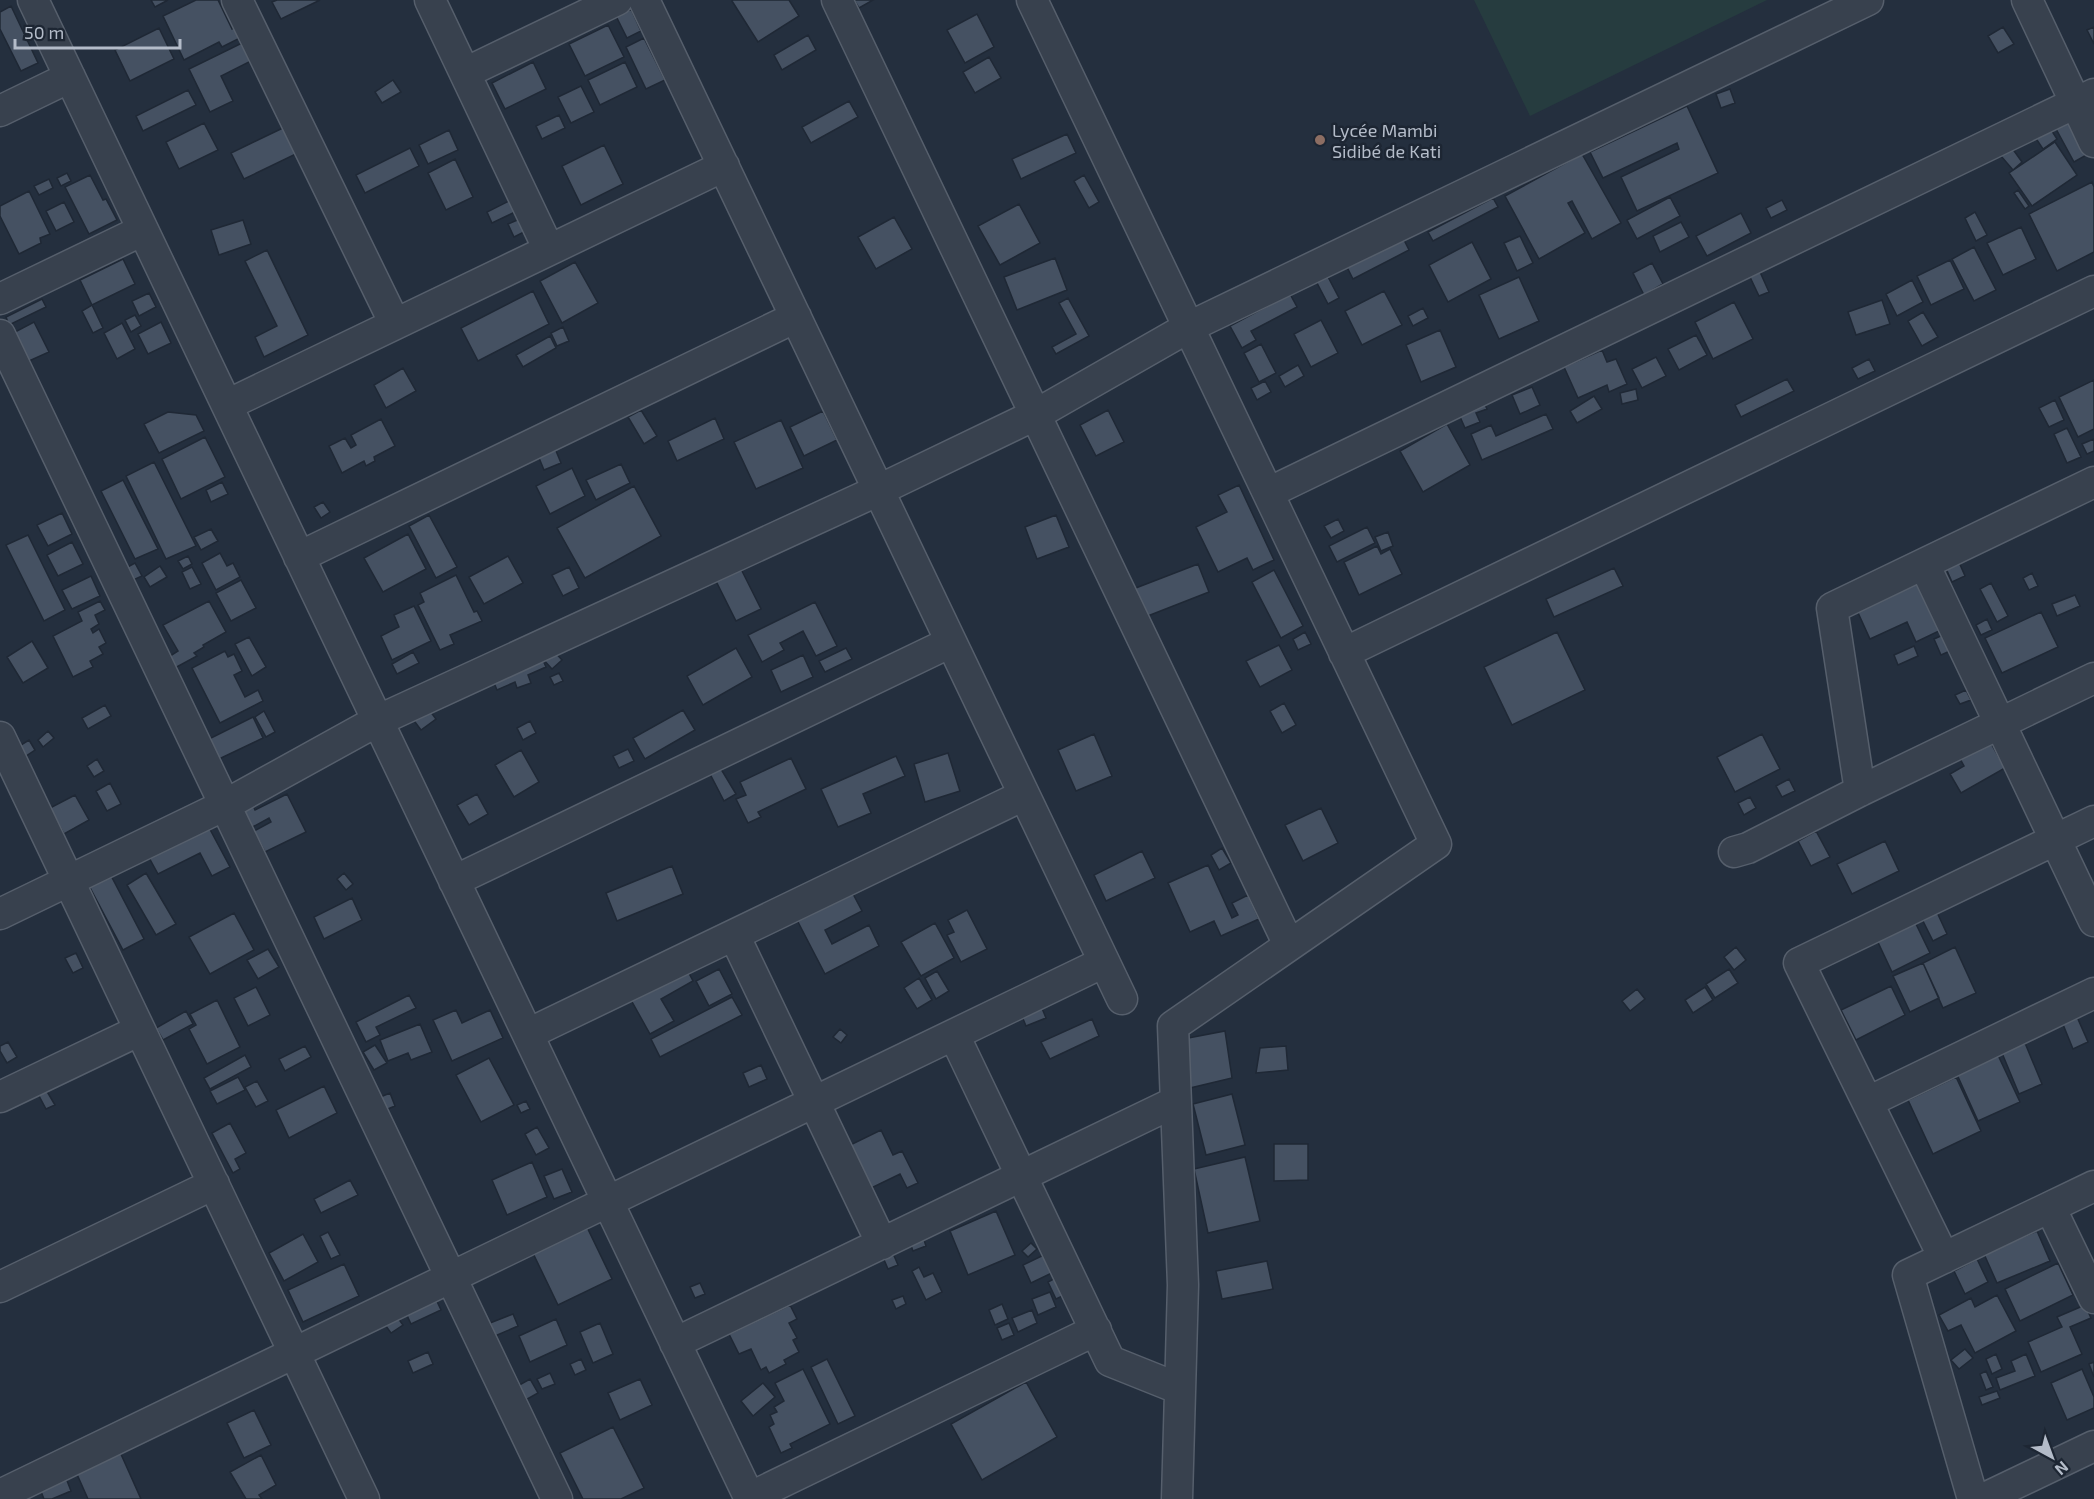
<svg xmlns="http://www.w3.org/2000/svg" width="2094" height="1499" font-family="'Exo 2',sans-serif">
  <style>
    .green { fill: #263c3f }
    .building { fill: #455162; stroke: #1f2835; stroke-width: 1.5 }
    .lines { fill: none; stroke-linecap: round; stroke-linejoin: round }
    .minor-casing { stroke: #565f6c; stroke-width: 33 }
    .minor { stroke: #38414e; stroke-width: 30 }
    .education-dot { fill: #8d6e63; stroke: #1d2633; stroke-width: 2 }
    .labels { text-anchor: middle; dominant-baseline: central; stroke-width: 5; stroke-linejoin: round; paint-order: stroke }
    .poi-label { font-size: 18px; fill: #b4bcc9; stroke: #1d2633; text-anchor: start }
  </style>
  <rect width="100%" height="100%" fill="#242f3e"/>
  <path class="green" d="M1474,0H1767L1530,116Z"/>
  <path class="building" d="M151,0H168L155,7Z
    M196,0H218L232,29L240,25L244,36L222,47L219,42L184,60L163,16Z
    M277,0H320L281,19L272,2Z
    M733,0H789L799,16L758,42L732,1Z
    M854,0H873L859,8Z
    M11,6L38,63L21,71L0,29V12Z
    M631,9L641,31L627,38L616,16Z
    M977,14L994,47L965,63L947,30Z
    M608,25L624,57L585,76L569,44Z
    M2003,27L2014,44L1998,53L1988,36Z
    M2094,27V44L2087,30Z
    M159,28L174,59L130,81L115,50Z
    M808,35L816,50L782,70L774,55Z
    M644,38L665,80L646,89L626,47Z
    M242,43L251,61L221,76L233,101L210,112L189,69Z
    M989,57L1001,78L975,93L963,72Z
    M533,62L546,89L505,109L492,83Z
    M625,62L637,87L600,105L588,80Z
    M393,80L401,92L382,103L375,92Z
    M581,86L594,112L571,123L558,97Z
    M1730,89L1735,103L1721,108L1716,94Z
    M188,90L196,105L143,131L136,116Z
    M849,101L858,117L811,143L802,127Z
    M1687,106L1718,173L1637,211L1621,177L1679,149L1677,143L1603,178L1590,152Z
    M559,115L565,128L542,139L536,126Z
    M2071,119L2090,153L2074,162L2055,127Z
    M204,123L218,150L179,169L166,142Z
    M287,126L300,152L244,179L231,153Z
    M2050,128L2057,139L2043,149L2035,137Z
    M449,130L458,150L428,164L419,145Z
    M1067,134L1076,153L1021,179L1012,159Z
    M2055,142L2077,175L2032,206L2009,173Z
    M604,145L623,184L581,205L562,166Z
    M410,148L419,166L365,193L356,175Z
    M2012,148L2022,162L2013,170L2001,156Z
    M1582,154L1621,223L1592,239L1572,201L1568,203L1585,233L1539,259L1505,196Z
    M455,159L473,197L446,210L428,173Z
    M67,173L71,181L61,186L57,178Z
    M90,175L103,200L106,199L117,220L89,234L65,187Z
    M1084,175L1099,202L1089,208L1074,181Z
    M49,179L53,188L39,195L34,186Z
    M2092,182L2094,187V252L2057,271L2029,214Z
    M2018,190L2029,206L2025,209L2014,193Z
    M29,191L50,234L40,238L41,243L19,254L0,216V206Z
    M1670,197L1680,216L1637,239L1627,220Z
    M1493,198L1498,207L1433,241L1428,232Z
    M511,200L517,211L492,223L487,212Z
    M1782,200L1787,210L1771,218L1766,208Z
    M64,202L74,222L56,231L46,211Z
    M1019,204L1040,243L1000,265L978,226Z
    M1975,212L1987,235L1976,241L1965,218Z
    M1741,213L1751,233L1707,256L1696,236Z
    M894,217L912,249L876,269L858,237Z
    M522,218L528,230L514,237L508,224Z
    M243,220L251,244L219,255L211,230Z
    M1681,222L1689,237L1660,252L1653,236Z
    M2021,227L2036,259L2003,275L1987,243Z
    M1520,236L1533,263L1517,271L1504,243Z
    M1403,238L1409,250L1353,279L1347,267Z
    M1472,242L1491,279L1448,302L1429,265Z
    M1974,247L1996,290L1974,301L1952,259Z
    M267,250L308,335L264,357L255,337L277,326L245,261Z
    M1055,258L1067,290L1017,310L1004,277Z
    M123,259L135,284L92,305L80,280Z
    M1950,260L1964,289L1931,305L1917,276Z
    M575,262L598,303L562,323L540,281Z
    M1652,263L1663,284L1644,295L1633,273Z
    M1760,272L1769,292L1759,296L1750,277Z
    M1327,275L1339,298L1328,304L1316,281Z
    M1519,277L1539,321L1499,339L1479,295Z
    M1912,280L1923,302L1897,316L1886,294Z
    M533,291L549,324L478,361L461,328Z
    M1384,291L1402,325L1362,345L1345,311Z
    M149,293L156,307L139,316L132,301Z
    M1290,294L1297,307L1251,331L1256,340L1242,348L1230,326Z
    M1068,298L1089,336L1056,354L1052,347L1076,334L1059,303Z
    M42,299L46,307L9,325L6,317Z
    M1882,300L1890,324L1856,335L1848,312Z
    M1734,302L1753,339L1713,359L1695,322Z
    M92,305L103,328L93,333L82,311Z
    M1423,308L1428,318L1413,326L1408,316Z
    M1923,312L1938,337L1922,346L1908,321Z
    M135,315L141,326L131,332L125,320Z
    M1321,320L1338,353L1311,367L1294,334Z
    M34,322L49,352L29,361L15,332Z
    M161,322L171,343L148,354L138,334Z
    M122,323L135,349L117,359L104,333Z
    M563,327L569,341L557,346L551,333Z
    M1440,330L1456,367L1421,382L1406,345Z
    M1696,335L1707,355L1679,370L1668,349Z
    M550,336L556,348L523,367L516,355Z
    M1261,344L1276,373L1259,382L1244,353Z
    M1602,350L1607,362L1616,359L1627,384L1609,392L1607,385L1578,398L1564,367Z
    M1656,357L1666,376L1642,388L1632,369Z
    M1869,359L1875,371L1858,379L1852,368Z
    M1298,365L1304,376L1285,387L1279,376Z
    M403,368L416,391L386,408L374,385Z
    M1787,379L1794,391L1741,417L1735,405Z
    M2094,380V429L2078,437L2059,397Z
    M1265,381L1271,392L1257,400L1251,388Z
    M1532,387L1540,405L1520,414L1512,395Z
    M1636,389L1638,400L1622,404L1620,393Z
    M1594,396L1602,409L1577,423L1570,411Z
    M1482,399L1487,409L1476,413L1480,422L1465,428L1457,410Z
    M2055,400L2064,420L2049,427L2039,408Z
    M641,410L657,436L644,444L628,417Z
    M1108,410L1124,442L1096,456L1080,425Z
    M823,411L837,440L804,456L790,427Z
    M168,412L196,415L204,431L159,453L144,424Z
    M1546,414L1553,429L1482,460L1471,434L1491,425L1496,436Z
    M715,418L724,439L677,461L668,441Z
    M381,419L395,446L374,457L375,461L366,466L364,461L342,473L329,446L345,438L351,448L356,445L351,435Z
    M781,420L803,468L756,489L734,442Z
    M1447,424L1470,465L1423,492L1400,451Z
    M2067,428L2081,457L2067,463L2054,434Z
    M205,437L225,477L181,499L162,459Z
    M2094,439V451L2087,454L2082,444Z
    M554,446L561,463L544,470L537,453Z
    M154,462L196,546L166,559L126,476Z
    M621,464L630,483L596,500L586,480Z
    M572,468L585,496L550,514L536,486Z
    M123,480L158,549L135,559L101,491Z
    M222,482L228,494L211,502L206,490Z
    M1239,485L1274,560L1253,570L1247,558L1218,572L1196,527L1227,512L1218,495Z
    M634,486L661,536L585,578L557,528Z
    M323,502L330,512L321,518L314,507Z
    M62,513L72,534L48,546L37,525Z
    M429,515L457,567L436,578L409,526Z
    M1056,515L1069,547L1037,559L1025,527Z
    M1338,519L1344,531L1331,538L1324,526Z
    M1367,527L1375,543L1337,562L1329,546Z
    M211,529L218,541L201,550L194,537Z
    M1388,532L1393,546L1381,551L1375,537Z
    M408,534L426,569L383,592L364,558Z
    M28,535L65,610L44,621L6,545Z
    M72,542L83,564L58,576L47,555Z
    M1377,546L1381,554L1390,549L1402,574L1359,595L1344,562Z
    M220,553L227,566L233,563L240,577L216,590L202,563Z
    M188,556L192,564L183,569L178,561Z
    M508,556L523,583L484,604L469,577Z
    M1958,560L1965,576L1952,582L1945,566Z
    M135,563L142,576L129,582L122,570Z
    M1198,564L1209,592L1140,619L1128,591Z
    M160,566L167,577L150,587L144,577Z
    M192,567L201,584L190,589L182,572Z
    M569,567L579,588L563,596L552,575Z
    M740,567L761,609L736,621L715,579Z
    M1614,568L1623,586L1554,617L1546,599Z
    M1274,570L1303,626L1281,638L1252,582Z
    M2032,573L2038,586L2029,590L2023,578Z
    M456,575L474,612L477,611L482,621L450,635L454,644L440,650L418,605L424,602L420,593Z
    M91,576L100,596L72,609L62,590Z
    M1915,578L1939,631L1916,642L1907,622L1870,639L1855,606Z
    M241,580L256,608L231,621L216,593Z
    M1991,583L2008,616L1997,622L1980,589Z
    M2075,595L2080,606L2057,616L2052,604Z
    M100,601L105,610L95,615L99,624L91,629L93,633L99,629L106,643L99,647L103,654L90,661L93,667L73,677L53,636L82,621L78,612Z
    M209,601L226,632L203,645L204,647L194,653L197,656L173,669L167,658L178,651L163,625Z
    M815,602L837,646L816,656L803,631L780,643L784,650L762,662L748,635Z
    M414,606L431,641L392,660L381,636L399,627L394,615Z
    M2041,612L2058,647L2002,673L1985,638Z
    M1987,619L1992,630L1981,635L1976,625Z
    M1305,632L1311,644L1298,650L1293,639Z
    M1557,632L1585,690L1512,725L1484,667Z
    M1943,635L1950,651L1941,655L1934,639Z
    M249,637L266,667L252,676L235,644Z
    M32,641L48,668L23,683L7,657Z
    M1279,645L1292,670L1260,687L1246,661Z
    M1914,646L1918,656L1898,665L1894,655Z
    M736,648L752,677L703,705L687,676Z
    M846,648L852,659L825,672L819,661Z
    M552,649L562,660L552,669L542,658Z
    M225,651L228,657L234,654L242,671L234,675L245,697L258,690L263,701L220,723L192,668Z
    M413,652L419,663L397,674L392,664Z
    M803,655L813,677L781,692L771,670Z
    M541,656L546,667L528,675L531,683L517,688L515,682L497,690L492,678Z
    M559,673L563,681L554,685L550,677Z
    M1966,690L1971,700L1960,704L1955,695Z
    M1284,703L1296,725L1282,733L1270,711Z
    M105,705L111,716L88,729L82,718Z
    M427,707L436,719L421,730L412,718Z
    M683,710L695,730L645,759L633,738Z
    M264,711L275,732L266,737L255,717Z
    M253,717L263,738L219,759L209,739Z
    M530,721L536,733L523,740L517,728Z
    M48,731L54,738L43,747L38,740Z
    M1094,734L1112,776L1076,791L1058,750Z
    M1762,734L1780,769L1735,792L1717,757Z
    M1988,738L2005,768L1961,793L1950,774L1964,766L1958,755Z
    M29,740L35,750L23,758L16,748Z
    M628,749L634,761L619,768L613,756Z
    M521,750L539,782L514,797L495,765Z
    M948,753L960,791L925,802L914,764Z
    M896,756L905,776L863,794L871,813L838,827L821,789Z
    M791,758L806,789L758,812L761,817L748,823L736,799L746,795L740,782Z
    M97,759L104,771L94,777L87,766Z
    M718,764L736,794L724,801L708,770Z
    M1789,779L1795,791L1782,797L1776,786Z
    M110,783L121,804L107,811L96,791Z
    M287,794L306,832L265,852L254,831L271,822L269,818L249,829L239,809L252,803L255,810Z
    M477,794L488,814L469,825L457,805Z
    M75,795L89,820L64,834L50,808Z
    M1750,797L1756,808L1744,815L1738,803Z
    M1321,808L1338,843L1303,861L1285,825Z
    M206,822L230,867L212,876L200,853L158,874L146,852Z
    M1816,831L1830,857L1811,866L1798,841Z
    M1885,841L1899,871L1852,894L1837,864Z
    M1222,848L1231,863L1219,870L1211,855Z
    M1142,851L1155,878L1106,901L1094,875Z
    M1208,865L1232,918L1238,915L1232,903L1248,895L1259,919L1221,936L1214,921L1190,932L1168,883Z
    M672,866L683,894L617,921L606,893Z
    M107,868L144,939L123,950L86,880Z
    M146,873L176,924L156,935L127,885Z
    M344,873L353,884L346,890L337,879Z
    M852,892L862,911L825,930L832,944L869,925L879,946L825,974L797,920Z
    M352,898L362,920L324,939L314,917Z
    M1935,908L1947,934L1933,941L1920,915Z
    M967,910L987,949L961,962L947,935L954,932L948,920Z
    M234,913L254,950L210,974L189,937Z
    M1914,920L1930,953L1892,972L1876,938Z
    M935,923L954,958L921,976L901,942Z
    M1736,947L1746,960L1734,970L1724,957Z
    M1955,947L1976,993L1943,1008L1923,963Z
    M268,949L279,967L258,979L247,960Z
    M76,953L83,968L73,973L65,958Z
    M682,960L693,981L661,999L674,1021L650,1034L626,991Z
    M1923,963L1939,998L1910,1012L1893,976Z
    M719,969L732,994L709,1006L696,981Z
    M1729,969L1738,983L1715,998L1706,984Z
    M937,971L949,991L936,999L925,978Z
    M919,978L932,1000L917,1009L904,988Z
    M1891,986L1905,1015L1856,1040L1841,1010Z
    M256,987L270,1015L248,1026L234,998Z
    M1705,987L1713,1000L1693,1013L1685,1000Z
    M1637,989L1645,999L1630,1011L1622,1001Z
    M409,995L416,1008L376,1027L380,1035L366,1042L356,1022Z
    M732,997L742,1015L660,1057L651,1039Z
    M217,1000L240,1047L207,1064L189,1029L196,1025L190,1014Z
    M1039,1001L1046,1018L1026,1026L1019,1009Z
    M456,1010L462,1023L490,1010L503,1038L452,1061L433,1020Z
    M2074,1010L2088,1042L2073,1049L2060,1017Z
    M186,1011L193,1024L163,1040L156,1028Z
    M1092,1019L1099,1036L1050,1059L1041,1042Z
    M420,1024L432,1052L411,1060L408,1053L388,1061L380,1040Z
    M840,1029L847,1035L841,1043L833,1037Z
    M1225,1031L1232,1078L1190,1088L1183,1039Z
    M8,1042L17,1057L7,1063L0,1051V1046Z
    M2025,1043L2042,1084L2019,1094L2002,1053Z
    M375,1045L387,1063L374,1070L363,1052Z
    M305,1046L311,1057L285,1071L279,1059Z
    M1286,1046L1288,1070L1256,1073L1260,1048Z
    M1996,1051L2020,1102L1978,1121L1955,1070Z
    M245,1055L251,1067L210,1089L204,1078Z
    M489,1058L514,1105L481,1122L456,1075Z
    M761,1065L767,1079L749,1087L743,1073Z
    M238,1077L245,1090L217,1104L210,1091Z
    M1956,1077L1981,1131L1933,1154L1908,1100Z
    M257,1081L268,1101L256,1107L245,1087Z
    M324,1086L337,1113L289,1138L276,1110Z
    M45,1088L55,1105L46,1109L37,1092Z
    M390,1093L395,1106L383,1111L378,1098Z
    M1232,1094L1245,1145L1206,1155L1193,1104Z
    M526,1101L530,1109L521,1113L517,1105Z
    M230,1123L246,1153L235,1159L240,1169L233,1173L212,1133Z
    M537,1127L549,1148L536,1155L525,1134Z
    M881,1130L893,1155L902,1151L918,1183L907,1188L900,1174L863,1192L842,1149Z
    M1274,1144H1308V1180L1274,1181Z
    M1245,1157L1260,1221L1208,1233L1194,1169Z
    M532,1162L547,1197L507,1215L492,1180Z
    M562,1169L572,1192L554,1199L544,1176Z
    M350,1180L358,1195L321,1213L314,1199Z
    M996,1211L1015,1255L968,1275L950,1231Z
    M584,1221L612,1279L558,1305L530,1247Z
    M2037,1231L2050,1261L1997,1283L1984,1254Z
    M328,1232L340,1255L331,1259L320,1236Z
    M303,1234L318,1262L284,1281L269,1253Z
    M923,1237L926,1246L913,1251L910,1243Z
    M1031,1243L1037,1249L1028,1257L1022,1251Z
    M892,1251L898,1265L888,1269L882,1255Z
    M1052,1251L1060,1269L1031,1283L1023,1265Z
    M1977,1259L1988,1282L1965,1294L1954,1271Z
    M1267,1261L1273,1289L1222,1299L1216,1271Z
    M2058,1263L2073,1295L2020,1321L2005,1289Z
    M344,1264L359,1296L303,1322L288,1290Z
    M919,1267L924,1277L933,1273L942,1292L926,1300L912,1271Z
    M1061,1275L1069,1293L1056,1299L1048,1282Z
    M700,1283L705,1294L695,1298L690,1287Z
    M1050,1292L1056,1307L1038,1315L1032,1299Z
    M1997,1295L2016,1331L1975,1353L1961,1325L1948,1331L1939,1315L1971,1298L1975,1307Z
    M903,1296L906,1304L896,1309L892,1300Z
    M435,1297L441,1310L411,1324L405,1311Z
    M1002,1304L1008,1319L995,1325L989,1310Z
    M790,1305L797,1319L789,1323L797,1338L793,1340L799,1352L784,1360L786,1364L769,1373L766,1367L761,1370L751,1349L739,1354L729,1334Z
    M2085,1305L2091,1318L2070,1327L2082,1354L2041,1372L2028,1342L2062,1327L2057,1317Z
    M1032,1310L1037,1323L1018,1332L1012,1318Z
    M395,1314L403,1325L391,1333L383,1322Z
    M513,1314L518,1326L495,1336L490,1323Z
    M556,1319L567,1345L530,1362L519,1336Z
    M600,1323L613,1354L593,1363L580,1332Z
    M1009,1323L1014,1335L1002,1340L997,1328Z
    M1965,1349L1973,1358L1959,1369L1951,1360Z
    M428,1352L433,1364L413,1373L408,1361Z
    M1996,1354L2002,1369L1992,1374L1986,1359Z
    M2026,1354L2035,1376L2000,1390L1996,1378L2015,1371L2011,1361Z
    M581,1359L586,1370L575,1375L570,1364Z
    M827,1359L855,1416L838,1424L811,1367Z
    M2094,1362V1377L2089,1364Z
    M803,1369L830,1424L790,1444L792,1448L781,1453L769,1427L774,1424L770,1415L777,1412L774,1407L784,1401L775,1383Z
    M2082,1369L2094,1397V1408L2067,1420L2051,1383Z
    M1986,1371L1993,1387L1986,1390L1980,1374Z
    M550,1373L555,1384L542,1389L537,1379Z
    M530,1379L538,1393L522,1402L514,1388Z
    M640,1379L652,1405L620,1420L608,1393Z
    M1026,1382L1057,1437L982,1480L951,1424Z
    M763,1383L775,1397L753,1416L741,1401Z
    M1997,1391L2000,1398L1982,1405L1979,1397Z
    M254,1410L271,1445L244,1458L227,1423Z
    M613,1427L644,1488L621,1499H583L560,1453Z
    M120,1452L141,1499H88L76,1472Z
    M261,1455L276,1485L259,1495L262,1499H246L230,1472Z
    M66,1478L71,1491L52,1499H44L40,1489Z"/>
  <g class="lines">
    <defs>
      <path id="minor" d="M33,0L750,1499
        M237,0L395,324
        M430,0L549,250
        M644,0L1122,999
        M837,0L1289,945
        M1032,0L1436,844L1173,1026L1183,1285L1177,1499
        M2027,0L2094,142
        M465,73L617,0
        M0,111L70,77
        M0,299L143,230
        M0,335L557,1499
        M227,405L724,166
        M1268,493L2094,94
        M299,557L796,317
        M1924,564L2094,921
        M1344,653L2094,291
        M0,737L364,1499
        M1860,791L1832,608L2094,482
        M1734,852L1748,848L1860,791L2094,678
        M454,881L951,642
        M0,914L225,805L377,721L879,490L1035,415L1189,327L1868,0
        M734,935L882,1244
        M528,1034L1024,795
        M954,1035L1110,1361L1180,1389
        M0,1097L140,1030
        M1868,1102L2094,993
        M2050,1207L2094,1298
        M1944,1258L1799,963L2094,821
        M0,1287L214,1184
        M675,1343L1175,1102
        M0,1495L1104,962
        M749,1498L1096,1330
        M1973,1499L1908,1275L2094,1186
        M1983,1499L2094,1446"/>
    </defs>
    <use href="#minor" class="minor-casing"/>
    <use href="#minor" class="minor"/>
  </g>
  <circle class="education-dot" cx="1320" cy="140" r="6"/>
  <g class="labels">
    <g class="poi-label">
      <text x="1332" y="130">Lycée Mambi<tspan x="1332" dy="21">Sidibé de Kati</tspan></text>
    </g>
  </g>
  <g transform="translate(2052 1457) rotate(139)" stroke="#1d2633" stroke-width="4.5" paint-order="stroke">
  <path d="M0-4.5L10 22L0 15L-10 22Z" fill="#b4bcc9"/>
  <text y="-9" font-size="16" font-weight="bold" text-anchor="middle" fill="#b4bcc9">N</text>
  </g>
  <path d="M15 39v9h165v-9" fill="none" stroke="#b4bcc9" stroke-width="3"/>
  <text x="24" y="39" font-size="18" fill="#b4bcc9" stroke="#1d2633" stroke-width="4.5" paint-order="stroke">50 m</text>
</svg>
